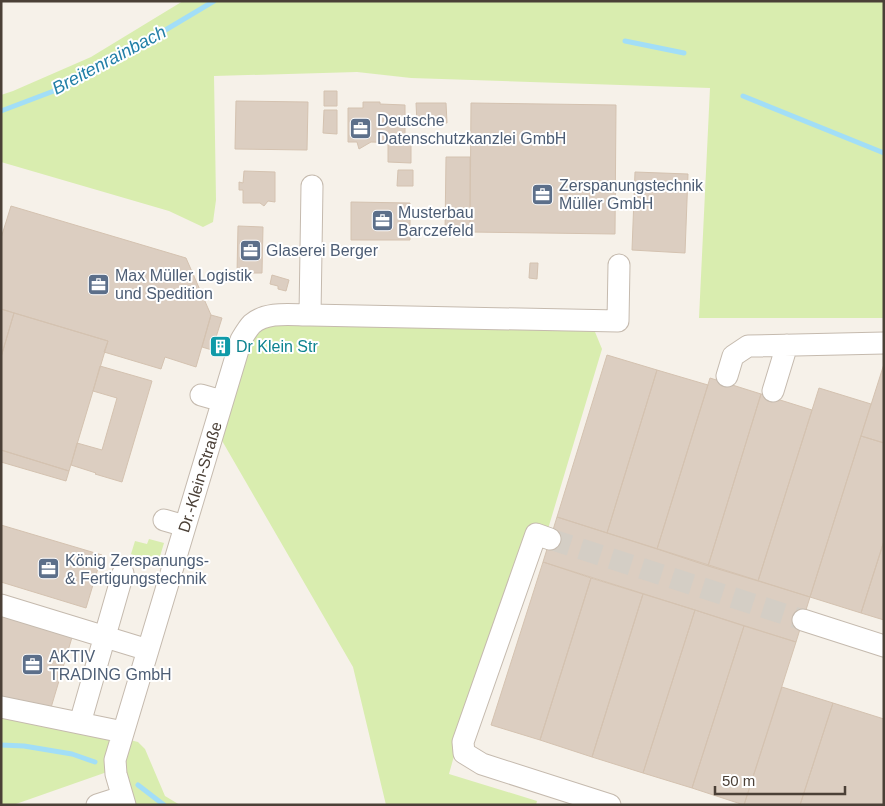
<svg xmlns="http://www.w3.org/2000/svg" width="885" height="806" font-family="Helvetica,sans-serif">
  <style>
    .green { fill: #d9edaf }
    .lines { fill: none; stroke-linecap: round; stroke-linejoin: round }
    .stream { stroke: #a2def7; stroke-width: 5 }
    .building { fill: #dccec1; stroke: #d4c2b0 }
    .minor-tunnel { stroke: #d4cec5; stroke-width: 21; stroke-dasharray: 21 11; stroke-linecap: butt }
    .minor-casing { stroke: #c5baae; stroke-width: 23 }
    .minor { stroke: #fff; stroke-width: 21 }
    .labels { text-anchor: middle; dominant-baseline: central; stroke-width: 4; stroke-linejoin: round; paint-order: stroke }
    .service-label { font-size: 16px; fill: #4e5e75; stroke: #fff; text-anchor: start }
    .culture-label { font-size: 16px; fill: #0d838f; stroke: #fff; text-anchor: start }
    .street-label { font-size: 16px; fill: #4b4037; stroke: #fff }
    .water-label { font-size: 18px; font-style: italic; fill: #227fa7; stroke: #fff }
  </style>
  <rect width="100%" height="100%" fill="#f6f1e9"/>
  <path class="green" d="M183,1H884V318H699L710,88L411,78L357,72L214,76L216,200L213,222L203,227L169,211L1,162V95L13,91L91,57Z
    M279,322L593,327L602,349L548,529L517,555L474,684L449,774L537,801L536,805H386L353,667L221,439L248,348C256,332 262,328 279,322Z
    M149,539L164,543L158,563L131,554L135,541L147,544Z
    M1,717L112,738L107,772L13,805H1Z
    M130,740L138,742L145,749L165,796L180,805H134L124,765Z"/>
  <g class="lines">
    <path class="stream" d="M625,41L684,53
      M743,96L884,153
      M1,111L67,86L142,44L214,1
      M1,745L24,746L72,754L95,762
      M138,785L164,805"/>
  </g>
  <path class="building" d="M324,91H337V106H324Z
    M236,101L308,102L307,150L235,149Z
    M363,102H380V104L405,105V143L371,142L359,149L357,142H348V108H363Z
    M416,103H446L447,123H417Z
    M471,103L616,105L615,234L470,232Z
    M324,110H337V134L323,133Z
    M405,139L411,140V163L388,162V142L405,143Z
    M446,157H470V232H445Z
    M398,170H413V186H397Z
    M244,171L275,172V202L268,201L264,206L260,203H243V190H239V182L243,183Z
    M635,172L688,174L685,253L632,250Z
    M351,202L410,203V240H351Z
    M11,206L186,258L211,315L196,367L165,357L161,369L104,352L108,341L1,309V238Z
    M238,226L263,227L262,273H237Z
    M530,263H538L537,279L529,278Z
    M272,275L289,280L286,291L278,289V286L270,284Z
    M1,309L14,313L1,357Z
    M14,313L108,341L69,471L1,450V357Z
    M211,315L222,318L212,350L202,347Z
    M607,355L657,370L607,533L557,517Z
    M884,364V443L861,436Z
    M100,366L152,381L122,482L95,474L96,473L71,465L77,443L102,450L117,398L93,391Z
    M657,370L708,385L657,549L607,533Z
    M710,378L761,394L708,566L657,549Z
    M819,388L871,404L810,597L758,581Z
    M761,394L812,410L758,581L708,566Z
    M861,436L884,443V541L861,613L810,597Z
    M1,450L69,471L66,481L1,462Z
    M557,517L810,597L796,642L543,562Z
    M1,525L102,555L86,608L1,582Z
    M884,541V620L861,613Z
    M543,562L591,578L540,740L491,725Z
    M591,578L643,594L592,757L540,740Z
    M643,594L695,610L643,773L592,757Z
    M695,610L744,626L692,788L643,773Z
    M1,612L73,634L50,711L1,696Z
    M744,626L796,642L744,805L692,788Z
    M782,687L833,703L800,805H744Z
    M833,703L884,719V805H800Z"/>
  <g class="lines">
    <path class="minor-tunnel" d="M550,539L803,620"/>
    <defs>
      <path id="minor" d="M310,315L312,186
        M727,376L733,356L748,346L884,343
        M773,391L787,345
        M201,395L222,401
        M164,520L185,526
        M550,539L536,534L463,742L464,753L482,764L610,805
        M1,605L148,650
        M803,620L884,646
        M1,707L123,732
        M80,723L123,573
        M97,805L122,797
        M125,805L116,774L115,760L241,340C244,335 248,328 252,324C267,311 291,315 310,315L618,321L619,265"/>
    </defs>
    <use href="#minor" class="minor-casing"/>
    <use href="#minor" class="minor"/>
  </g>
  <defs>
    <symbol id="office-square" viewBox="-11 -11 22 22"><rect x="-9" y="-9" width="18" height="18" rx="4" fill="#5c6f8a" stroke="#fff"/><path d="M-6-3h4V-5.5h4V-3h4V5H-6ZM-1-4.5V-3h2v-1.5ZM-6 0V1H6V0Z" fill="#fff"/></symbol>
    <symbol id="building-square" viewBox="-11 -11 22 22"><rect x="-9" y="-9" width="18" height="18" rx="4" fill="#0f9aa8" stroke="#fff"/><path d="M-4-6H4V6H1V3H-1V6H-4ZM-2.5-4.3h1.7v1.8h-1.7ZM.8-4.3h1.7v1.8H.8ZM-2.5-1h1.7V.8h-1.7ZM.8-1h1.7V.8H.8Z" fill="#fff"/></symbol>
  </defs>
  <g fill-rule="evenodd">
    <use href="#office-square" x="348" y="116" width="25" height="25"/>
    <use href="#office-square" x="530" y="182" width="25" height="25"/>
    <use href="#office-square" x="370" y="208" width="25" height="25"/>
    <use href="#office-square" x="238" y="238" width="25" height="25"/>
    <use href="#office-square" x="86" y="272" width="25" height="25"/>
    <use href="#building-square" x="208" y="334" width="25" height="25"/>
    <use href="#office-square" x="36" y="556" width="25" height="25"/>
    <use href="#office-square" x="20" y="652" width="25" height="25"/>
  </g>
  <g class="labels">
    <g class="service-label">
      <text x="377" y="120">Deutsche<tspan x="377" dy="18">Datenschutzkanzlei GmbH</tspan></text>
      <text x="559" y="185">Zerspanungstechnik<tspan x="559" dy="18">Müller GmbH</tspan></text>
      <text x="398" y="212">Musterbau<tspan x="398" dy="18">Barczefeld</tspan></text>
      <text x="266" y="250">Glaserei Berger</text>
      <text x="115" y="275">Max Müller Logistik<tspan x="115" dy="18">und Spedition</tspan></text>
      <text x="65" y="560">König Zerspanungs-<tspan x="65" dy="18">&amp; Fertigungstechnik</tspan></text>
      <text x="49" y="656">AKTIV<tspan x="49" dy="18">TRADING GmbH</tspan></text>
    </g>
    <g class="culture-label">
      <text x="236" y="346">Dr Klein Str</text>
    </g>
    <g class="street-label">
      <text transform="translate(200 477) rotate(-73)">Dr.-Klein-Straße</text>
    </g>
    <g class="water-label">
      <text transform="translate(109 60) rotate(-28)">Breitenrainbach</text>
    </g>
  </g>
  <rect width="885" height="806" fill="none" stroke="#4b4037" stroke-width="5"/>
  <path d="M715 786v8h130v-8" fill="none" stroke="#4b4037" stroke-width="2.5"/>
  <text x="722" y="786" font-size="15" fill="#4b4037" stroke="#ffffff" stroke-width="4" paint-order="stroke">50 m</text>
</svg>
